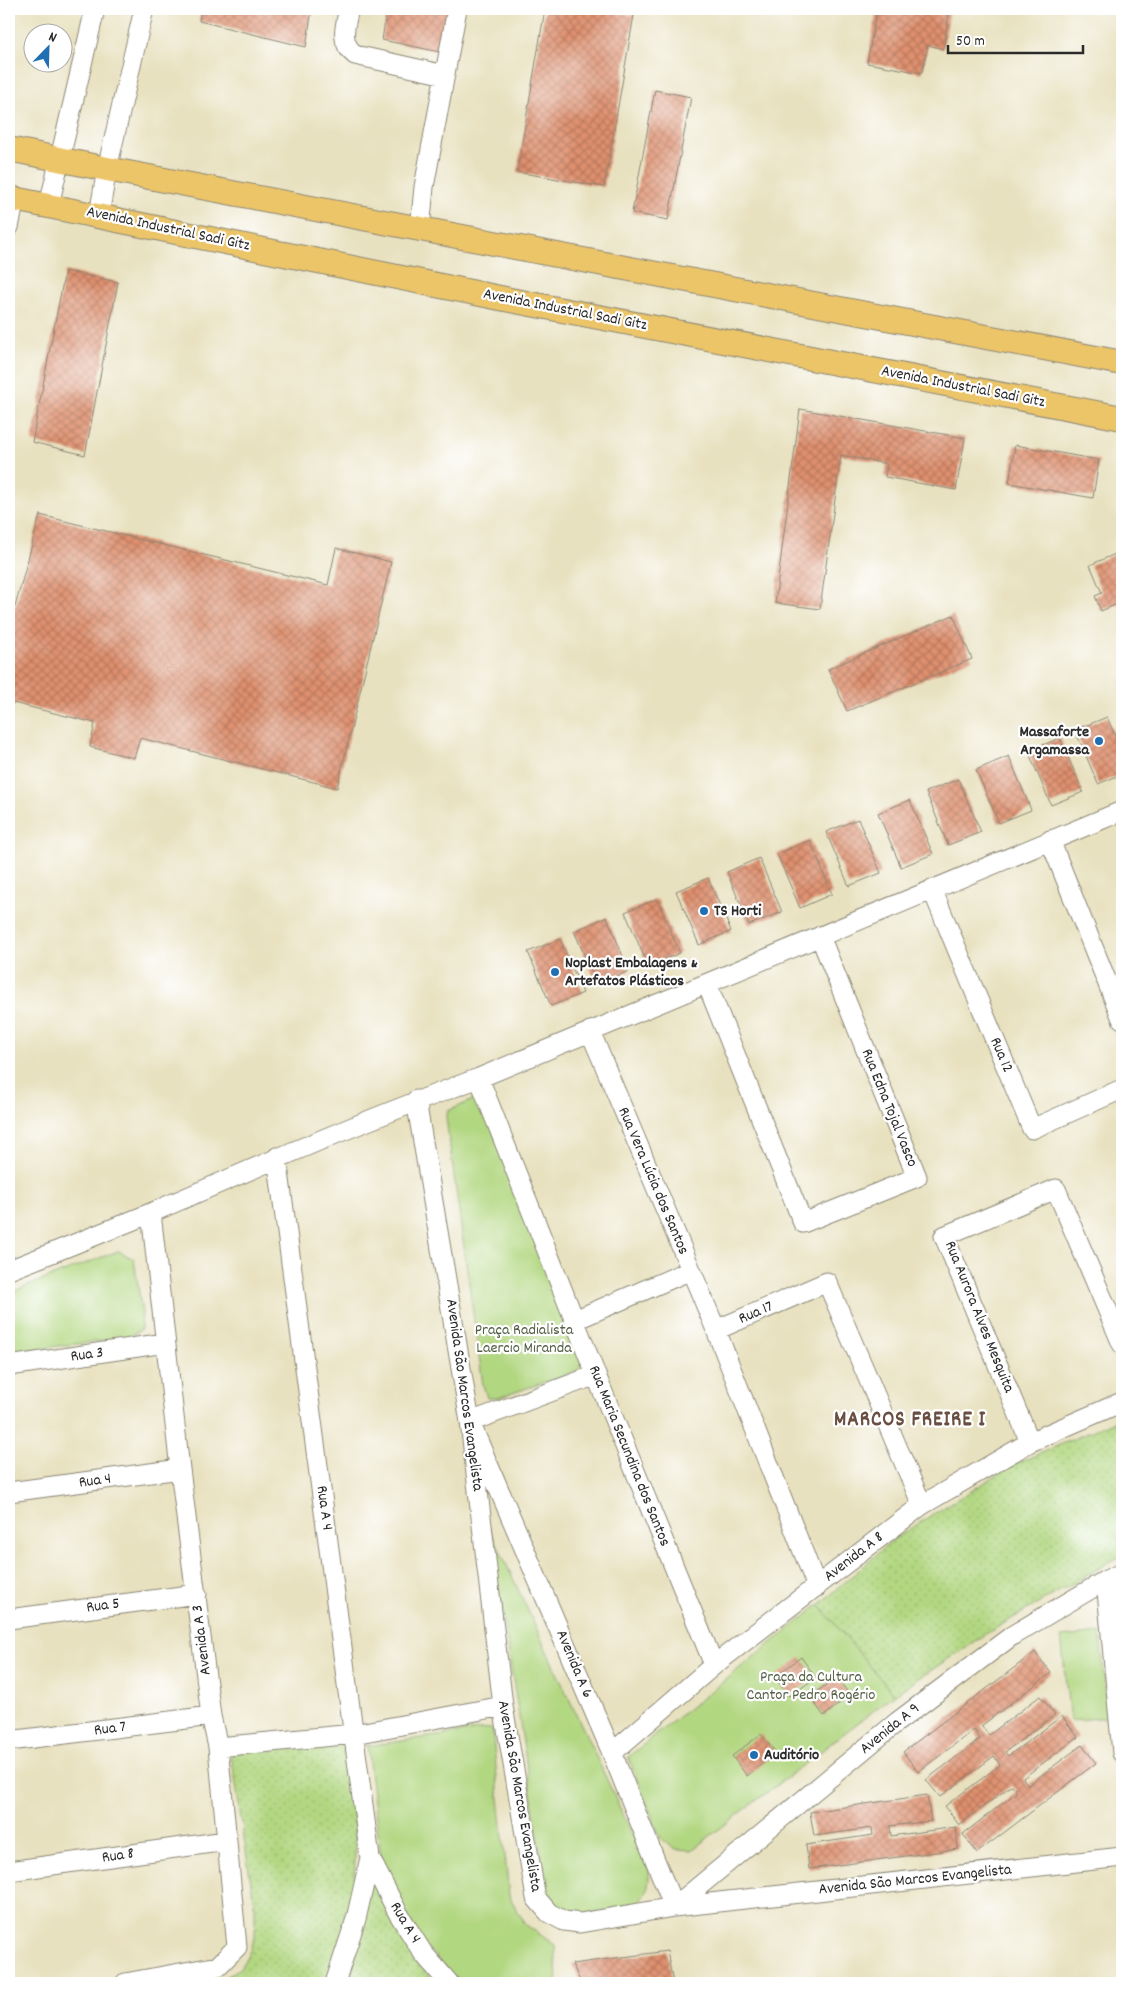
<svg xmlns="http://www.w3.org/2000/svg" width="1131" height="1992" font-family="Dekko,sans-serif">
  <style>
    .grass { fill: url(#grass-dots); stroke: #6e8156 }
    .green { fill: #b2d781; stroke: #6e8156 }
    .building { fill: url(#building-cross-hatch) }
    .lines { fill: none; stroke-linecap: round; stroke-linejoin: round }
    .minor-casing { stroke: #8a8675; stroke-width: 21 }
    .major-casing { stroke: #8a8675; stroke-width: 26 }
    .minor { stroke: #fff; stroke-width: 19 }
    .major { stroke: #edc569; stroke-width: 24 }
    .poi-dot { fill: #1f6fb2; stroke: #fff; stroke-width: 2 }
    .labels { text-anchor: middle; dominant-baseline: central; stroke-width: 4.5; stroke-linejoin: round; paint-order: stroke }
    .street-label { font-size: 16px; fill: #2b2b2b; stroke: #fff }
    .poi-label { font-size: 16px; font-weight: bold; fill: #2b2b2b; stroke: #fff; text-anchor: start }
    .park-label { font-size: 16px; fill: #545f45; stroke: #fff }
    .district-label { font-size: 21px; font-weight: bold; letter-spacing: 1px; fill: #6a4e42; stroke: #fff }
  </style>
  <defs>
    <pattern id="grass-dots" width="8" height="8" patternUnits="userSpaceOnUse" patternTransform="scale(1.25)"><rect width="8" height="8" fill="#b2d781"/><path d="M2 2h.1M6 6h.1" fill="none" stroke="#99b970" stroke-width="1.8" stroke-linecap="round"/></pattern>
    <pattern id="building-cross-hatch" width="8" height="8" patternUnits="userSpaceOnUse" patternTransform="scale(1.25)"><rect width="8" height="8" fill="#df906e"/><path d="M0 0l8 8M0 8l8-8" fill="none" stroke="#b5765b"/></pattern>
  </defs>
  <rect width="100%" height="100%" fill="#fff"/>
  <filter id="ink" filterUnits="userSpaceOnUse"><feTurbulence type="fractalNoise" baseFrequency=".02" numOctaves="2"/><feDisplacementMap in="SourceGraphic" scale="10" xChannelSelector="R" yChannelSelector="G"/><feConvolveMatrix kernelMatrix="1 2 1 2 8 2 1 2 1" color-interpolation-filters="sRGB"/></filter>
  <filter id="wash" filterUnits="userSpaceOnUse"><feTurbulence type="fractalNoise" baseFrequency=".0096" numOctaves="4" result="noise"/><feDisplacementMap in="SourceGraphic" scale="20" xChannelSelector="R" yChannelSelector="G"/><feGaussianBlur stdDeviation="1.12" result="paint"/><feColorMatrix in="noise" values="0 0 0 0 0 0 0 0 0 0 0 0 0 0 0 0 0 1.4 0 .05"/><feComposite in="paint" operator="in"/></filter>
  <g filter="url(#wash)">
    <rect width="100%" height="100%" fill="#e8e1bf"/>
    <path class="grass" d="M1122,1418V1555L984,1635L894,1695L819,1605L894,1539L951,1503L1015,1464Z
      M349,1742C353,1802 361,1863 348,1922C344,1943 333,1963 326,1983H196L225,1977L239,1969L247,1957L255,1938V1910L231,1753Z
      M372,1876L430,1977L436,1983H343L358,1947Z"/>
    <path class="green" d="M480,1097L582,1365L577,1371L498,1398H487L483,1385L446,1118L448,1111Z
      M118,1251L134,1259L142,1313L141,1329L127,1338L9,1352V1293Z
      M489,1527L649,1870C650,1884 646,1899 632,1907C622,1912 576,1915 565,1913C561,1912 556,1908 551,1906L546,1888Z
      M819,1605L894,1695L692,1850L675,1849L661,1839L628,1757Z
      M1100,1633L1108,1717L1070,1721L1061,1637Z
      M492,1728L509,1896L526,1925L555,1945L557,1983H459L418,1937L382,1865L367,1746Z"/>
    <g id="blocks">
      <path class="building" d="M201,9H312L306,47L199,21Z
        M387,9H452L445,53L382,40Z
        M545,9H597L634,15L604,187L517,172Z
        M877,9H950L943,49L928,45L922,73L867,63Z
        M655,90L691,97L668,220L632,213Z
        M65,271L118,282L85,455L32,442Z
        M800,409L965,438L956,490L885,477L887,464L841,455L820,609L775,603Z
        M1015,445L1099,460L1093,498L1009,483Z
        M40,515L328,585L336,548L391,562L337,788L140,738L134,758L90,747L95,723L9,702V605L15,607Z
        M1122,551V602L1101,611L1095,596L1102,593L1090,565Z
        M953,615L972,659L847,711L828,669Z
        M1107,717L1122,752V774L1098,784L1075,730Z
        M1060,738L1083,792L1051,805L1028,751Z
        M1009,756L1031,810L999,823L976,770Z
        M958,779L981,832L948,845L926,792Z
        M910,800L933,854L901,867L878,813Z
        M858,819L881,873L849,886L826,832Z
        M810,840L832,894L800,908L777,854Z
        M759,858L782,912L749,925L727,872Z
        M708,878L731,931L699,945L676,891Z
        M657,899L680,953L648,966L625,912Z
        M607,917L629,971L597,984L574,931Z
        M560,939L583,993L551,1006L528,952Z
        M1035,1652L1051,1673L981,1726L989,1735L1040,1696L1055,1715L1005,1752L1008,1756L1062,1716L1078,1737L1023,1778L1028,1785L1082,1745L1096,1763L977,1853L963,1834L1017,1792L1012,1785L959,1825L945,1806L1000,1765L994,1756L940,1797L926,1780L980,1739L974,1730L918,1772L903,1752Z
        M801,1657L816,1678L789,1696L775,1677Z
        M836,1677L850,1695L824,1716L810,1697Z
        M761,1734L776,1753L747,1776L732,1756Z
        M927,1795L931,1821L890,1826L891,1836L956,1827L958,1849L809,1869L806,1845L873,1835L872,1828L814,1836L810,1812Z
        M667,1951L673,1983H581L572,1964Z"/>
    </g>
  </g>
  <g filter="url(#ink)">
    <use href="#blocks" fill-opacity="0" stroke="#8a8675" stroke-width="1"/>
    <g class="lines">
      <defs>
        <path id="minor" d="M349,9C345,26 339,42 355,55L445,75
          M49,205L95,9
          M99,215L107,169L144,9
          M9,227L15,199
          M420,229L424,187L457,9
          M1050,840L1122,1019
          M932,889L1032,1129L1122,1089
          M707,984L803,1223L917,1177L820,936
          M479,1078L596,1375L714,1665
          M416,1100L470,1422L503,1706L536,1898L549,1913L564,1921L580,1923L674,1907L1122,1857
          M277,1157L370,1858L398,1913L423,1953L449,1983
          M9,1270C57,1251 105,1232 153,1212C261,1165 369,1118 479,1078L1122,811
          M691,1270L716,1330
          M575,1320L691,1270L590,1031
          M9,1366L165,1343
          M596,1375L470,1422L612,1753L674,1907L897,1722L1013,1635L1106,1580L1122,1573
          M1030,1442L944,1236L1056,1189L1122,1344
          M9,1492L180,1469
          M1106,1580L1122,1753
          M817,1587L716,1330L827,1282L922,1505
          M9,1619L197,1594
          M9,1741L211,1716
          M218,1747L354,1734L503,1706
          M612,1753L714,1665L922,1505L1030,1442L1122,1402
          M9,1871L226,1841
          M125,1983L218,1966L237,1947L218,1747L211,1716L180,1469L151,1213
          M335,1983L356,1919L370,1858"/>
        <path id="major" d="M9,149L107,169L1122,363
          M9,198L505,299L1122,418"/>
      </defs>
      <use href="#minor" class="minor-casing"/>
      <use href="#major" class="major-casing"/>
      <use href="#minor" class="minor"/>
      <use href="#major" class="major"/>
    </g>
  </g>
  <g class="poi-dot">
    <circle cx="1099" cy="741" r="5"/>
    <circle cx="704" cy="911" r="5"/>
    <circle cx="555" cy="972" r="5"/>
    <circle cx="754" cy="1755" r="5"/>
  </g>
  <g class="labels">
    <g class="street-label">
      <text transform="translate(168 229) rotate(12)">Avenida Industrial Sadi Gitz</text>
      <text transform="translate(565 310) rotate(11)">Avenida Industrial Sadi Gitz</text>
      <text transform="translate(963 387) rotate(11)">Avenida Industrial Sadi Gitz</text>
      <text transform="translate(1001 1055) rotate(67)">Rua 12</text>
      <text transform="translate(889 1108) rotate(68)">Rua Edna Tojal Vasco</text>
      <text transform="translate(653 1181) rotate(67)">Rua Vera Lúcia dos Santos</text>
      <text transform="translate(756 1313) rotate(-23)">Rua 17</text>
      <text transform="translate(979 1317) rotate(68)">Rua Aurora Alves Mesquita</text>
      <text transform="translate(87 1355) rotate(-8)">Rua 3</text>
      <text transform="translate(464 1395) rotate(82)">Avenida São Marcos Evangelista</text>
      <text transform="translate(629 1456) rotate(68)">Rua Maria Secundina dos Santos</text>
      <text transform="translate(95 1481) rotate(-8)">Rua 4</text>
      <text transform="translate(324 1508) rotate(82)">Rua A 4</text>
      <text transform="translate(854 1557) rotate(-38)">Avenida A 8</text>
      <text transform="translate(103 1606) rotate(-8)">Rua 5</text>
      <text transform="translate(202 1640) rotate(-97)">Avenida A 3</text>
      <text transform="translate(574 1664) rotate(67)">Avenida A 6</text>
      <text transform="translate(110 1729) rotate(-7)">Rua 7</text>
      <text transform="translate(890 1729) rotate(-39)">Avenida A 9</text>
      <text transform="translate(519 1796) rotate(80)">Avenida São Marcos Evangelista</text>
      <text transform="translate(118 1856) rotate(-8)">Rua 8</text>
      <text transform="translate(915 1880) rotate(-6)">Avenida São Marcos Evangelista</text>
      <text transform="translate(405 1923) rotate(59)">Rua A 4</text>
    </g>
    <g class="poi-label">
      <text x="1089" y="732" text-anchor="end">Massaforte<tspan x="1089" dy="18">Argamassa</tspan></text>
      <text x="714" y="911">TS Horti</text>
      <text x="565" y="963">Noplast Embalagens &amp;<tspan x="565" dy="18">Artefatos Plásticos</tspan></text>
      <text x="764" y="1755">Auditório</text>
    </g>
    <g class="park-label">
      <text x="524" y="1330">Praça Radialista<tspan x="524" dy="18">Laercio Miranda</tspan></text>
      <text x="811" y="1677">Praça da Cultura<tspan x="811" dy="18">Cantor Pedro Rogério</tspan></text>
    </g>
    <g class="district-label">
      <text x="910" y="1421">MARCOS FREIRE I</text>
    </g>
  </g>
  <rect width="1131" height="1992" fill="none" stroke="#fff" stroke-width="30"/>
  <g transform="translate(48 48) rotate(23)"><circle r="24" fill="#ffffff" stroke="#aaaaaa"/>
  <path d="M0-4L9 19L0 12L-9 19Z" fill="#1f6fb2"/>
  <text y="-8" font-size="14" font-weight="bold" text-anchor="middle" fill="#2b2b2b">N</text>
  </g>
  <path d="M948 45v8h135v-8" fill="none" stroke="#2b2b2b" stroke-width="2.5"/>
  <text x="956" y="45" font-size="15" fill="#2b2b2b" stroke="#ffffff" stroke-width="4" paint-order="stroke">50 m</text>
</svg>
